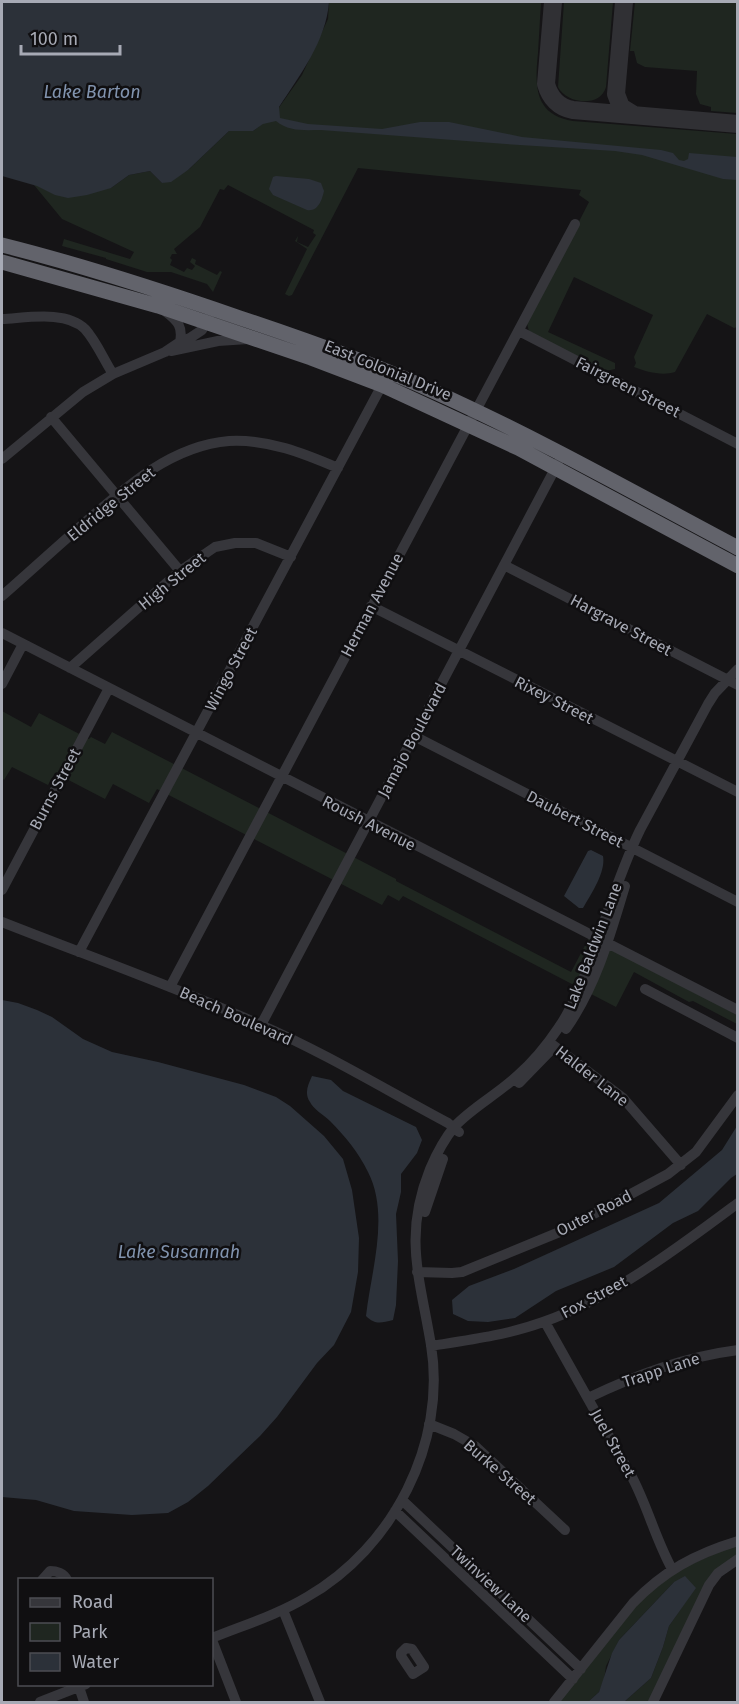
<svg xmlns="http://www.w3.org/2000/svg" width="739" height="1704" font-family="'Fira Sans',sans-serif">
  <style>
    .green { fill: #1f2620 }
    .water { fill: #2c3139 }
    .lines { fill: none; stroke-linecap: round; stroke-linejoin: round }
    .taxiway { stroke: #303034; stroke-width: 18 }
    .minor { stroke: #36363b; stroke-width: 10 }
    .highway { stroke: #62636b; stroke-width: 15 }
    .labels { text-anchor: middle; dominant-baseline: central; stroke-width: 5; stroke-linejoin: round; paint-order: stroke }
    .street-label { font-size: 16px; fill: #a7aab5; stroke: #100f11 }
    .water-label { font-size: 18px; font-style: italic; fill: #8193ae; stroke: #100f11 }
  </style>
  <rect width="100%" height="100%" fill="#151416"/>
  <path class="green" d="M329,2H541C540,19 539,36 538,53C535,84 533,115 573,121L737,134V327L734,328L707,314L675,372C662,376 647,372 634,367L636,363L634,357L653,315L574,277L548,332L615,363V369L606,371L529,332L527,323L589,202L579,195L581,190L358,168L292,295L289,296L285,294L307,249L295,241L298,236L297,242L308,247L316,235L313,233L314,230L228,185L224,190L220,189L200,227L174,249L177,254H172L170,258L172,260L170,265L184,272L187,268L192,270L195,266L190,262L192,258L196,260L195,264L217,275L220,271L222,272L213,292L207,284L171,272H147L106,259V258L62,246L64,239L130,259L134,252L62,219L34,185L111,188L129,175L150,171L162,183L188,170L229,131H253L273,116L302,75L328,19Z
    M564,2H613L606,87C600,108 567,104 558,87Z
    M635,2H737V113L711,111V107L700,104L696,94L697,71L645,67L637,63L634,51H630Z
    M2,711L31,727L39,713L89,739L91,737L105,744L112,732L396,879V881L571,972L590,936L737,1015V1024L693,1001L689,1002L634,972L616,1007L403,896L399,901L388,895L382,905L157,789L149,803L113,784L105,799L55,773L48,785L12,767L4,780L2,778Z
    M737,1544V1556L717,1571L650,1702H624L651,1678L663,1647L669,1626L695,1588L689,1582H674L619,1640L606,1666L604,1680L599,1692L589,1701L583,1702H556L628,1613L669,1574Z"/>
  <path class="water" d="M2,2H329C326,41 300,75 279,107L280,118L308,124L382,129L420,122H449L522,137L661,150L673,153L679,160L684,161L688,159L689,153L737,157V180L723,179L642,155L615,151L506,144L321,130C305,130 289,132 276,121L263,124L253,131H229L188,170L171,182L162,183L150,171L129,175L111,188L87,195L68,198L55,195L37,186L2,176Z
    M276,176L309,179L321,183L324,191C322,200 318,212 307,210L273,195L269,189L273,177Z
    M591,850L603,856C606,872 591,894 583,908H579L564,896L588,851Z
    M2,1000L18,1003L37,1010L52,1017L83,1039L112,1052L158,1062L244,1085L276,1097L290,1106L324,1136L343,1159L352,1190L359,1238L358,1272L351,1312L334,1345L317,1363L277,1417L260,1436L208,1486L188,1502L168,1513L132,1515L74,1511L36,1500L2,1497Z
    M312,1076L331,1080L343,1091L416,1127L422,1140L417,1153L401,1174V1192L396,1214L398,1261L396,1305L393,1320C381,1323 375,1325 366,1316C371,1271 390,1215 368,1172C359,1153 345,1136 330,1121C324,1115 313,1109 310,1102C304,1093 308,1085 312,1076Z
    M737,1126V1174L731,1178L698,1211L673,1223L614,1267L556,1291L515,1318L488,1322L468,1321L453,1314L452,1300L469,1286L514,1269L659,1203L722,1150Z
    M685,1576L696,1588L669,1626L663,1647L651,1678L624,1702H583L589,1701L599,1692L612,1653L619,1640L674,1582Z"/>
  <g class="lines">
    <path class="taxiway" d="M553,2L546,84C550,98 559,108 573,110L738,124
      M624,2L616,94L621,107L634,115"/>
    <path class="minor" d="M166,312C178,321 183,327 180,342
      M2,319C26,318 66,310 85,329C96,341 104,360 113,374
      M519,331L738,444
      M171,351L218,341L248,339
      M51,417L180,571
      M2,459L83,392L113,374L165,352L180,342L190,338L202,330L209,316
      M504,565L738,685
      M2,596C26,575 50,553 74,532C118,494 167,446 229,441C268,439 303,453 338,468
      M371,606L738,792
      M2,633L738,1010
      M70,668L180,571L215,547L235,543H256L291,557
      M2,684L23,644
      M414,736L738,902
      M2,890L109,688
      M2,922C88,956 176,987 261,1025C325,1053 386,1090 448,1123L459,1132
      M79,952L382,385
      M170,987L575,224
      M645,989L738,1038
      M261,1025L558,463
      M566,1029C596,986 610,936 625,886
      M549,1042L623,1098L681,1165
      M519,1083L552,1049
      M425,1212L443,1159
      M417,1272L452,1273L462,1272L562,1231L668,1174L696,1152L738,1095
      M545,1322L633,1479C648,1508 656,1540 672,1569
      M431,1346C469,1340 507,1335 543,1322C612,1298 679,1247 738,1203
      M588,1398C636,1375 684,1357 738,1350
      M429,1424L454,1434L475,1446L565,1530
      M402,1500L581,1669
      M395,1511L573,1679
      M42,1580L50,1571C56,1571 64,1573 67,1580
      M283,1610L320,1702
      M212,1638C244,1625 277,1615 307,1597C393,1548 447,1443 431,1345C420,1278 403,1236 430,1169C436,1155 445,1138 455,1126C473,1107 498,1094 517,1076C533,1062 547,1045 559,1027C571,1010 579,990 587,969C605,923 618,875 640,830L708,704L715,693L738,669
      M212,1640L236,1702
      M406,1648L412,1649L424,1667L413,1674L401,1656V1653Z
      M78,1684L84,1702
      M40,1702L86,1684
      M554,1702L633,1603C664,1571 695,1554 738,1541
      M653,1702L709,1585L718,1573L738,1559"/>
    <path class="highway" d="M2,245C82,265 162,291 240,318C306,340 372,363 435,392C539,439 638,495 738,548
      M2,262L158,306L311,358L382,385L518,448L738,566"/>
  </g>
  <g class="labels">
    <g class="street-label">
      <text transform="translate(388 370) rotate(22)">East Colonial Drive</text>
      <text transform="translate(628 387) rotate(27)">Fairgreen Street</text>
      <text transform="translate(111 504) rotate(-39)">Eldridge Street</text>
      <text transform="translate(172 581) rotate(-39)">High Street</text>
      <text transform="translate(372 605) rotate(-62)">Herman Avenue</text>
      <text transform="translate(621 625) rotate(28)">Hargrave Street</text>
      <text transform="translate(231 669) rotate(-62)">Wingo Street</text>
      <text transform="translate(554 700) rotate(27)">Rixey Street</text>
      <text transform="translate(412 740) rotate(-62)">Jamajo Boulevard</text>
      <text transform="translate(55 789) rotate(-62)">Burns Street</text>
      <text transform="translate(575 819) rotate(27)">Daubert Street</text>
      <text transform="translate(369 823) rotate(27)">Roush Avenue</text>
      <text transform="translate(593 946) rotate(-69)">Lake Baldwin Lane</text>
      <text transform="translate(236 1016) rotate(24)">Beach Boulevard</text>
      <text transform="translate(592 1076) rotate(38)">Halder Lane</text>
      <text transform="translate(594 1213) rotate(-27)">Outer Road</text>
      <text transform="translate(594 1297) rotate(-28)">Fox Street</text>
      <text transform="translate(661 1370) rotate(-18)">Trapp Lane</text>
      <text transform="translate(613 1443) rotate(61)">Juel Street</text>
      <text transform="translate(500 1472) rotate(41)">Burke Street</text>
      <text transform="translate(491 1584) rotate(43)">Twinview Lane</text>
    </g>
    <g class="water-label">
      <text x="92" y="92">Lake Barton</text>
      <text x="179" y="1252">Lake Susannah</text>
    </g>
  </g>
  <rect width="739" height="1704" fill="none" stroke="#a7aab5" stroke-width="6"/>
  <rect x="18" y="1578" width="195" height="108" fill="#100f11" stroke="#4c4d53" stroke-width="1.5"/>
  <rect x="30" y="1598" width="30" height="9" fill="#36363b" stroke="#4c4d53" stroke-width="1.5"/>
  <text x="72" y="1608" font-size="18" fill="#a7aab5">Road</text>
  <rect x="30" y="1623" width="30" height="18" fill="#1f2620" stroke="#4c4d53" stroke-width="1.5"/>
  <text x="72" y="1638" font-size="18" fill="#a7aab5">Park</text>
  <rect x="30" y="1653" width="30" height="18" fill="#2c3139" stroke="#4c4d53" stroke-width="1.5"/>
  <text x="72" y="1668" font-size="18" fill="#a7aab5">Water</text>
  <path d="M21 45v9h99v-9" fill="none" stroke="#a7aab5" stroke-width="3"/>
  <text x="30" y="45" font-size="18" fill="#a7aab5" stroke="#100f11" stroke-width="4.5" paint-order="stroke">100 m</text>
</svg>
